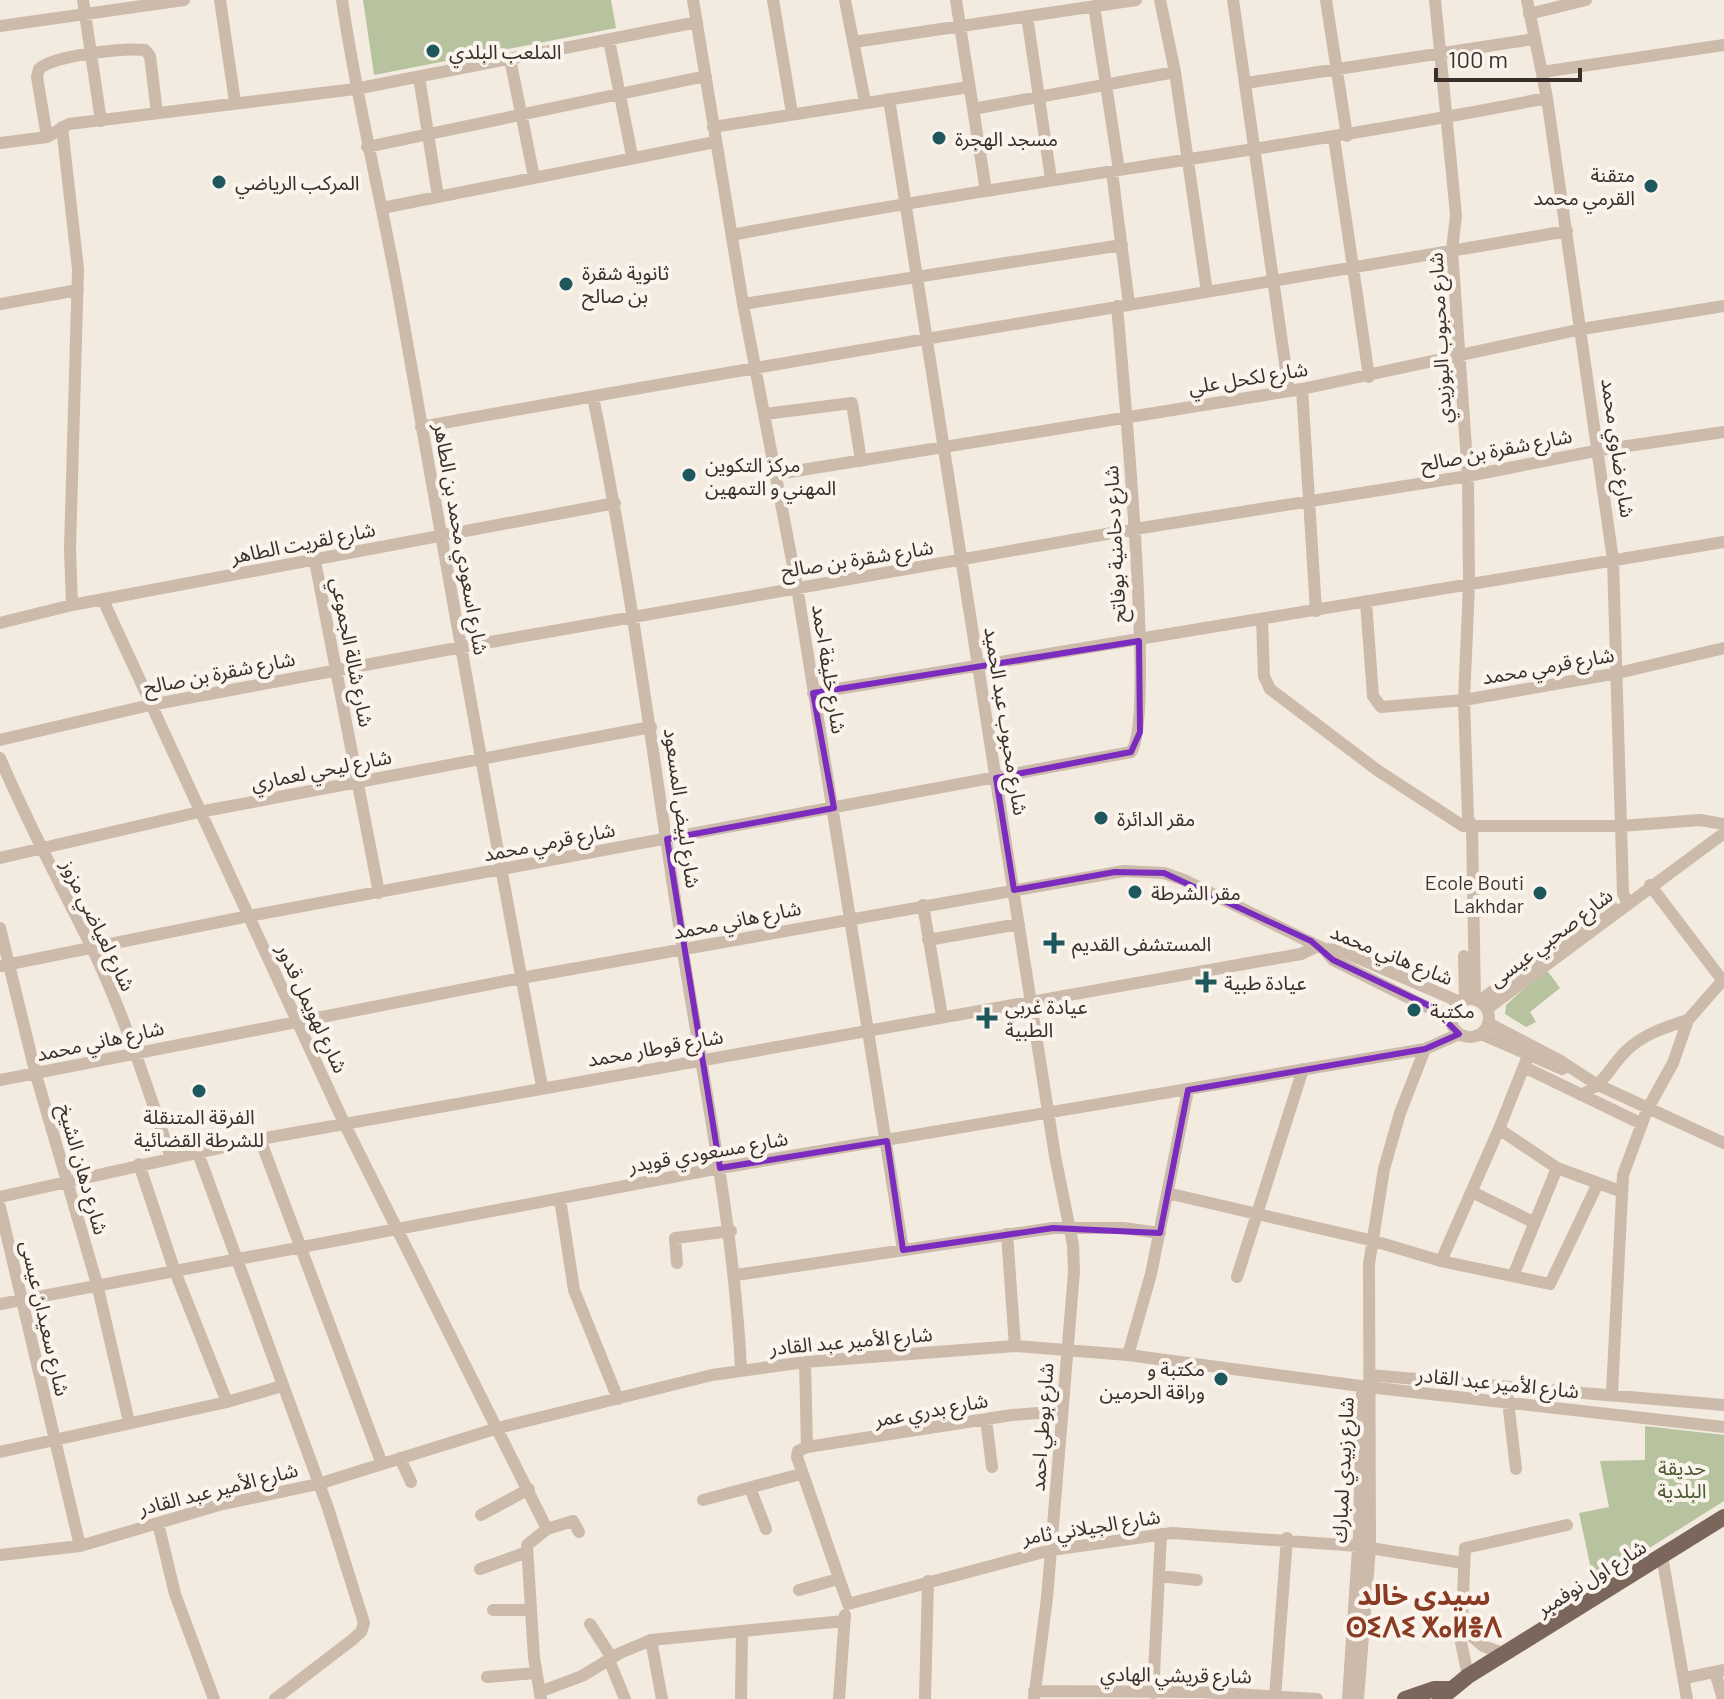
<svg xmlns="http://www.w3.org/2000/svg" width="1724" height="1699" font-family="Barlow,'Noto Sans Arabic','Noto Sans Tifinagh',sans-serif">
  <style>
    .green { fill: #b7c39f }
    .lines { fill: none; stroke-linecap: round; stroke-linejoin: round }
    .minor { stroke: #ccbaab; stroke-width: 12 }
    .major { stroke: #7b665c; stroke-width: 16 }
    .marked { fill: none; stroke: #7b2cbf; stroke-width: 6; stroke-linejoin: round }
    .poi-dot { fill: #1f585c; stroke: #faf4ed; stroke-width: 3 }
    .labels { text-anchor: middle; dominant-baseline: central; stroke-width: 8; stroke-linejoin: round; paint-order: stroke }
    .poi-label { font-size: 20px; fill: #3a2f2a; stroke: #faf4ed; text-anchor: start }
    .street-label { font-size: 20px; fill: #3a2f2a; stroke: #faf4ed }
    .park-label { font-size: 20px; fill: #49582e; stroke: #faf4ed }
    .district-label { font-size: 28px; font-weight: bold; fill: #893b23; stroke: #faf4ed }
  </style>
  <rect width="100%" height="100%" fill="#f3eae0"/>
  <path class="green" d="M363,0H611L616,28L374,75Z
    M1546,969L1560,988L1530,1012L1536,1022L1526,1027L1505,1014L1506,1005Z
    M1645,1426L1724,1435V1501L1594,1583L1579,1513L1609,1507L1600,1461L1645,1460Z"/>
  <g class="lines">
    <path class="minor" d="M83,0L101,121
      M220,0L235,102
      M342,0C357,104 383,205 401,308C447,568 492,827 542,1086
      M693,0L743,304L797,587L903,1250
      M773,0L792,113
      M845,0L865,102
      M956,0L986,191
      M1160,0L1175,72L1207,292
      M1233,0L1289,391
      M1326,0L1347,136
      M1435,0L1456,215L1452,250L1468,476L1469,585L1464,700L1468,818L1472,827L1475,1000
      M1527,0L1547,98L1613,560L1623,893L1628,904
      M1094,6L1119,170
      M1529,14L1586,0
      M1027,16L1051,179
      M0,26L184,0
      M609,40L632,156
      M854,42L1136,0
      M510,59L534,177
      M1542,72L1724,45
      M419,77L438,197
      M1246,83L1534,39
      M889,99L1055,1156L1073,1245L1074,1272L1047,1598L1034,1699
      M973,109L1175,72
      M62,127L78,269L70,549L72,605
      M713,127L969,87
      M47,137L37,77L39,69C54,55 124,48 145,50L150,56L157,113
      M1334,138L1369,377
      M0,143L47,137L69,124L355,89L697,22
      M367,147L706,76
      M1112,172L1129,304
      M382,208L715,142
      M732,235C1002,183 1277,151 1547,98
      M0,304L78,290
      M743,304L1122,245
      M1302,389L1316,611
      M593,397C631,580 654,766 683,951C705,1092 734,1226 741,1369
      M765,414L852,403L861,461
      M421,427C802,357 1185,297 1567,231
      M777,474L1302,389L1582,329L1724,306
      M315,561L379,893
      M103,600L345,1125L547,1529L527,1545L534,1658L541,1699
      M1366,602L1373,696L1381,707L1464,700L1618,673L1724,648
      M1262,619L1264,676L1270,689L1377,770L1463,826H1621L1700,820L1724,824
      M0,623L72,605L615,503
      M813,693L1724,542
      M0,740L150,705L462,647L1135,529L1468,476L1600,450L1724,432
      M0,758C28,824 59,882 91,946C124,1014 147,1086 171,1158
      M0,858L199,812L651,727
      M1650,885L1723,981
      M923,905L942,1016
      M0,928L36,1075L97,1284L129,1422
      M928,940L1019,924
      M1324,949L1333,960L1451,1019
      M1464,956L1465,1000
      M0,966L249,916L1131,752C1156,723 1122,365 1117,306
      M1451 1018a19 19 0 1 1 38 0a19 19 0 1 1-38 0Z
      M1479,1001L1612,907
      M1487,1009L1724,833
      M1488,1023L1559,1060L1596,1084L1724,1143
      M1481,1034L1562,1069
      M1528,1056L1499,1129L1557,1168L1620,1191
      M1524,1067L1642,1124
      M0,1080L521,978L1124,871L1164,873L1184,880L1324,949L1339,950L1460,1002
      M1581,1095C1606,1083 1608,1069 1626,1051C1643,1034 1666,1027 1688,1020
      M260,1139L382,1464
      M198,1153L328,1508L364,1623L361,1632L352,1640L275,1699
      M139,1164L174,1269L227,1402
      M1167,1193L1374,1241L1441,1261L1550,1284L1598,1183
      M1474,1193L1533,1222
      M0,1197L260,1139L1266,960L1301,954L1318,946
      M560,1199L574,1290L618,1399
      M0,1207L80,1546
      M1007,1234L1015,1346
      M1441,1261L1499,1129
      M677,1263L675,1238L731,1231
      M736,1275L1053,1228H1123L1160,1233
      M1513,1276L1557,1168
      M1237,1277L1303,1069
      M0,1304L720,1168L1425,1049L1459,1034
      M1128,1355L1151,1274L1188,1090
      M805,1362L807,1447L798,1451L797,1457L848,1604
      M1369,1375L1724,1405
      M1507,1393L1516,1469
      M1612,1393L1623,1175L1647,1110L1673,1063L1688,1020L1724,979
      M986,1419L992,1467
      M807,1447L1012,1415L1062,1411
      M0,1452L227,1402L282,1386
      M400,1458L411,1482
      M750,1488L766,1529
      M703,1500L801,1474
      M481,1515L529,1489
      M158,1523L175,1594L214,1699
      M547,1529L573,1521L579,1532
      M0,1555L80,1546L219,1505L318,1484L498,1428L712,1375L805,1362L1015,1346L1128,1355L1368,1387L1724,1427
      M1662,1556L1687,1699
      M480,1569L527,1552
      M1159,1576L1197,1580
      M799,1590L838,1579
      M848,1604L1051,1550L1172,1533L1358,1546L1463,1563
      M493,1610H530
      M590,1624L612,1658
      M1463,1629L1483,1646L1505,1654
      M651,1640L662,1699
      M609,1660L625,1699
      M1715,1672L1723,1699
      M1468,1676L1461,1642L1465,1548L1567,1525
      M487,1677L536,1673
      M1685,1678L1724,1670
      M542,1691L582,1676L620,1653L651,1640L844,1621
      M1034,1691L1200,1692L1317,1699
      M1153,1693L1161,1534
      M1275,1697L1287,1538
      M741,1699L742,1633
      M839,1699L845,1615
      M925,1699L928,1581
      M1348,1699L1359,1534L1362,1394L1368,1387
      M1358,1699L1370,1548L1369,1264L1384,1169L1400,1113L1425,1049"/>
    <path class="major" d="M1405,1699L1434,1689H1450
      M1440,1699L1468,1676L1724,1517"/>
  </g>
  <path class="marked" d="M1139,641L1140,732L1131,752L996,778L1014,890L1115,872L1164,873L1311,941L1333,960L1432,1007L1459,1034L1425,1049L1188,1090L1160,1233L1053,1228L903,1250L887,1141L720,1168L667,839L834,808L813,693Z"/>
  <g class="poi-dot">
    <circle cx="433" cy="51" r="8"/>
    <circle cx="939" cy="138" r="8"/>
    <circle cx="219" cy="182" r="8"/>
    <circle cx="1651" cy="186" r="8"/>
    <circle cx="566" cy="284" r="8"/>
    <circle cx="689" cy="475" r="8"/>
    <circle cx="1101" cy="818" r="8"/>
    <circle cx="1135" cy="892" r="8"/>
    <circle cx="1540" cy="893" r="8"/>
    <path d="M1050 931h8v8h8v8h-8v8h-8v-8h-8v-8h8z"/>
    <path d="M1202 970h8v8h8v8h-8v8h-8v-8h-8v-8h8z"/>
    <circle cx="1414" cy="1010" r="8"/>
    <path d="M983 1006h8v8h8v8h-8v8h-8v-8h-8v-8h8z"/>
    <circle cx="199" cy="1091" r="8"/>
    <circle cx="1221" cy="1379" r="8"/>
  </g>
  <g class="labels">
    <g class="poi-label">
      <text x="449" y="51">الملعب البلدي</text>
      <text x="955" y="138">مسجد الهجرة</text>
      <text x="1635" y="174" text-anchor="end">متقنة<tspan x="1635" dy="23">القرمي محمد</tspan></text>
      <text x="235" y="182">المركب الرياضي</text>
      <text x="582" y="272">ثانوية شقرة<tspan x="582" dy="23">بن صالح</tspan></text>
      <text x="705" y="464">مركز التكوين<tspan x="705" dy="23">المهني و التمهين</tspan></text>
      <text x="1117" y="818">مقر الدائرة</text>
      <text x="1524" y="882" text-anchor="end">Ecole Bouti<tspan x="1524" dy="23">Lakhdar</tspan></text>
      <text x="1151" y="892">مقر الشرطة</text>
      <text x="1072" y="943">المستشفى القديم</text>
      <text x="1224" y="982">عيادة طبية</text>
      <text x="1005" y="1006">عيادة غربي<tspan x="1005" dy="23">الطبية</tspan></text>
      <text x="1430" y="1010">مكتبة</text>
      <text x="199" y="1116" text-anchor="middle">الفرقة المتنقلة<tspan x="199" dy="23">للشرطة القضائية</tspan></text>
      <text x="1205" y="1368" text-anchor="end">مكتبة و<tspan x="1205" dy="23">وراقة الحرمين</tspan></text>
    </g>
    <g class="street-label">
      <text transform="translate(1439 338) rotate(-93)">شارع محبوب البوزيدي</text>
      <text transform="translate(1248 377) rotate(-9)">شارع لكحل علي</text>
      <text transform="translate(1619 448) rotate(82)">شارع ضاوي محمد</text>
      <text transform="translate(1496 449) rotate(-11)">شارع شقرة بن صالح</text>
      <text transform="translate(462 539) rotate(80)">شارع اسعودي محمد بن الطاهر</text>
      <text transform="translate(303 542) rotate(-11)">شارع لقريت الطاهر</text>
      <text transform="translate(1114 544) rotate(-93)">شارع دحامنية بوفاتح</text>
      <text transform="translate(857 558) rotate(-9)">شارع شقرة بن صالح</text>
      <text transform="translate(353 652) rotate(79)">شارع شالة الجموعي</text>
      <text transform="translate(1548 665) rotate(-10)">شارع قرمي محمد</text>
      <text transform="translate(830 669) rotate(81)">شارع خليفة احمد</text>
      <text transform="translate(219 672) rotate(-11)">شارع شقرة بن صالح</text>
      <text transform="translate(1007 721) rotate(81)">شارع محبوب عبد الحميد</text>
      <text transform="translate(321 769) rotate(-11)">شارع ليحي لعماري</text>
      <text transform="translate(683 808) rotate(82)">شارع لبيض المسعود</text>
      <text transform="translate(549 841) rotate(-11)">شارع قرمي محمد</text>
      <text transform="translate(737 919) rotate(-11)">شارع هاني محمد</text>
      <text transform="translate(99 925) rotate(64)">شارع لعياضي مزوز</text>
      <text transform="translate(1550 937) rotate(-37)">شارع صحبي عيسى</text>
      <text transform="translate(1392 954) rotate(22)">شارع هاني محمد</text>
      <text transform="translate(313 1008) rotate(65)">شارع لهويمل قدور</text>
      <text transform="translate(100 1040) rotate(-12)">شارع هاني محمد</text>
      <text transform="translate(655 1047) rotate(-10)">شارع قوطار محمد</text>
      <text transform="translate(708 1151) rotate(-10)">شارع مسعودي قويدر</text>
      <text transform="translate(84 1169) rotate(74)">شارع دهان الشيخ</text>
      <text transform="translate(46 1318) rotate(77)">شارع سعيدان عيسى</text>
      <text transform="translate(851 1340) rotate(-5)">شارع الأمير عبد القادر</text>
      <text transform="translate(1498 1382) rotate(6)">شارع الأمير عبد القادر</text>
      <text transform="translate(931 1409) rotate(-10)">شارع بدري عمر</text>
      <text transform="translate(1041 1427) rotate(-86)">شارع بوطي احمد</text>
      <text transform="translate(1342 1470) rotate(-87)">شارع زبيدي لمبارك</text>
      <text transform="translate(218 1488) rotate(-14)">شارع الأمير عبد القادر</text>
      <text transform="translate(1091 1526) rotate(-9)">شارع الجيلاني ثامر</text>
      <text transform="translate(1591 1577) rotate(-32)">شارع اول نوفمبر</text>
      <text transform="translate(1176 1674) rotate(1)">شارع قريشي الهادي</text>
    </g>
    <g class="park-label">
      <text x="1682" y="1467">حديقة<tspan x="1682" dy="23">البلدية</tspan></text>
    </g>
    <g class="district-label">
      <text x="1424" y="1594">سيدي خالد<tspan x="1424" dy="32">ⵙⵉⴷⵉ ⵅⴰⵍⴻⴷ</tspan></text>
    </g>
  </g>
  <path d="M1436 68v12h144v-12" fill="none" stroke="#3a2f2a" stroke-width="4"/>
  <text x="1448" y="68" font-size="24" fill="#3a2f2a" stroke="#faf4ed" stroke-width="6" paint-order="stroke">100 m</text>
</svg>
